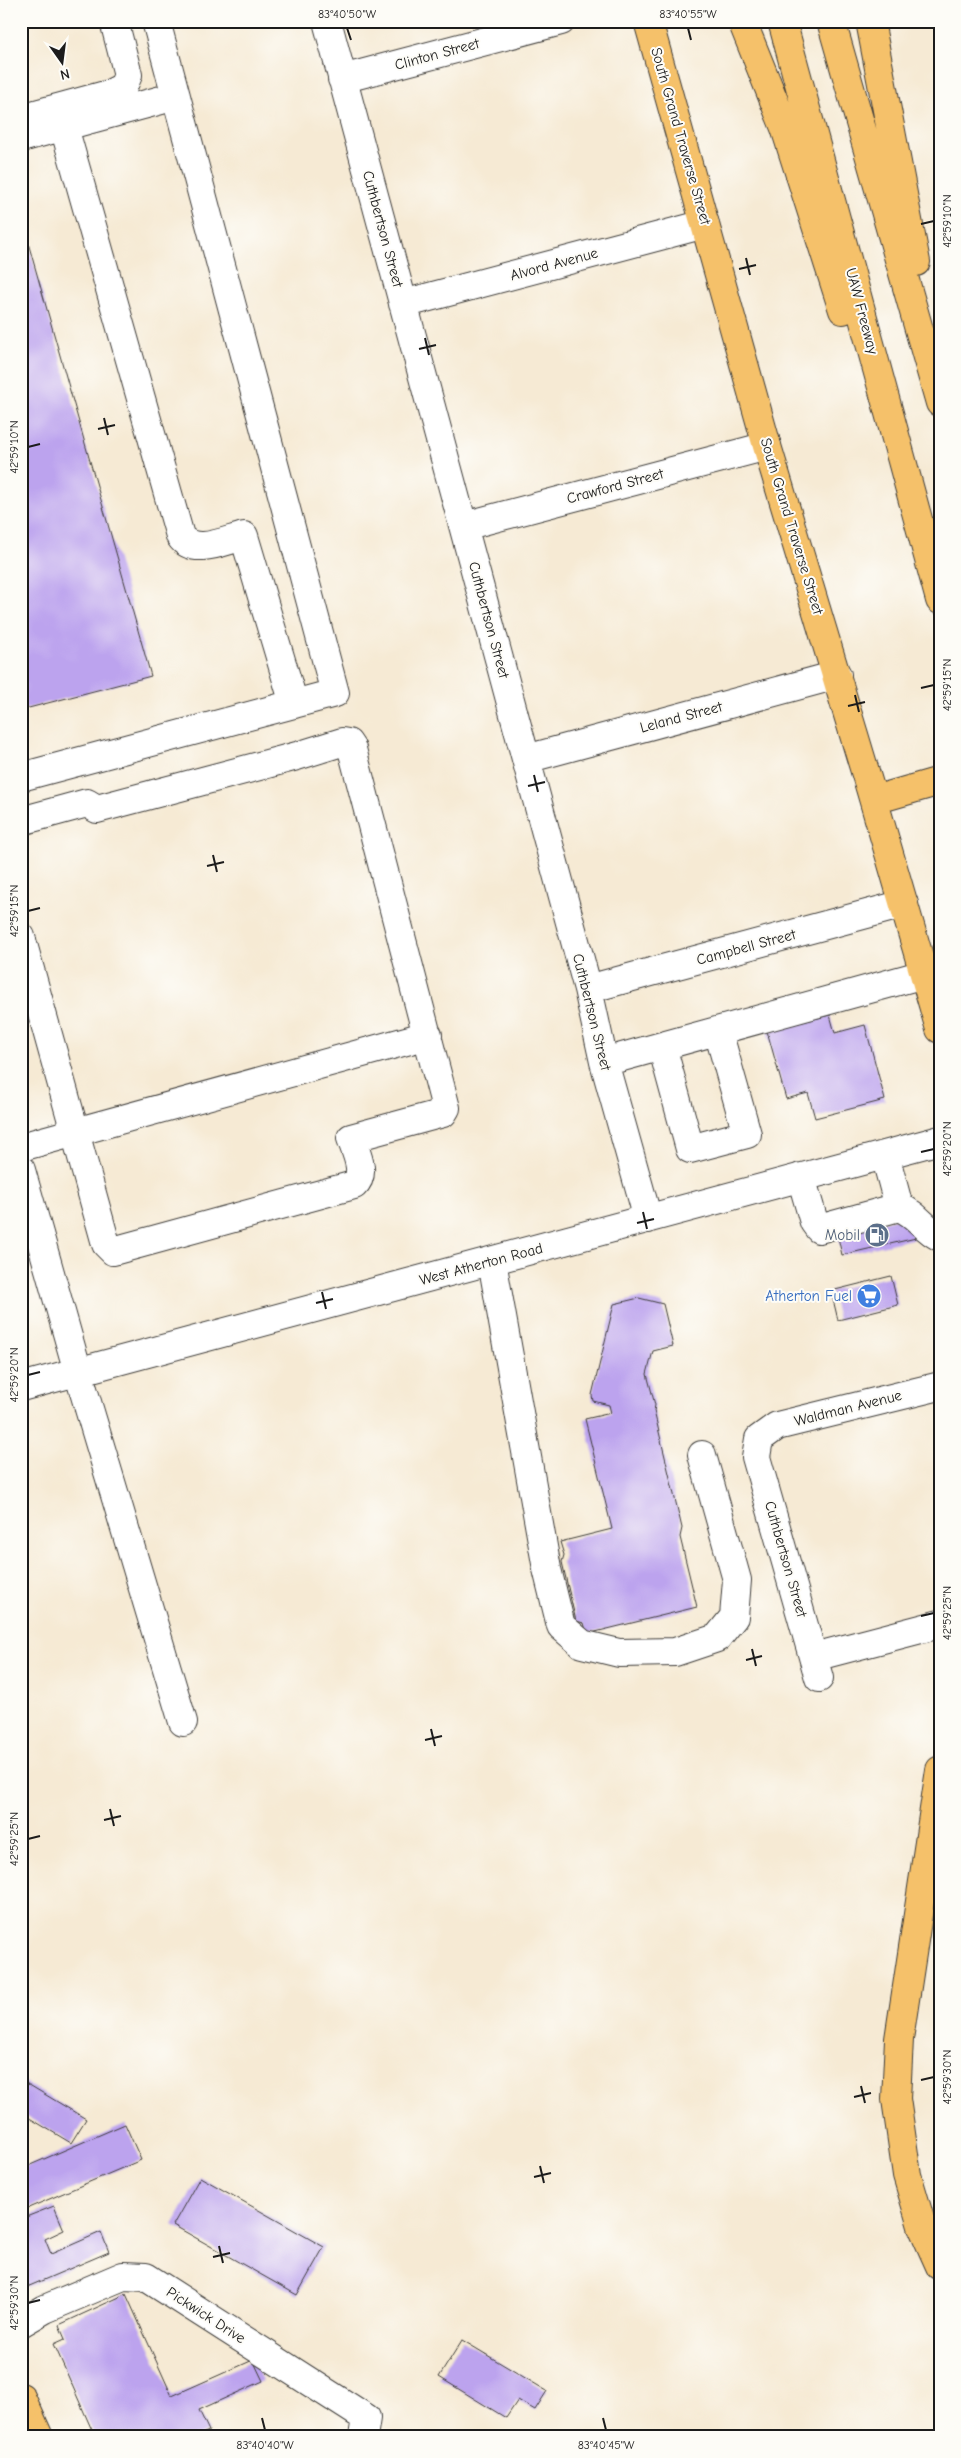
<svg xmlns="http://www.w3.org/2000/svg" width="961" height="2458" font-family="'Comic Neue',sans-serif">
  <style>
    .building { fill: #bca3ee }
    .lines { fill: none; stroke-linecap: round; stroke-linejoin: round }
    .minor-casing { stroke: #3d3b38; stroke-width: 30 }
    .major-casing { stroke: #3d3b38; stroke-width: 30 }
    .highway-casing { stroke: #3d3b38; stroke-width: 30 }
    .minor { stroke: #fff; stroke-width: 28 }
    .major { stroke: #f5c16b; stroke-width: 28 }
    .highway { stroke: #f5c16b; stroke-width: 28 }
    .ticks { fill: none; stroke: #1c1c1c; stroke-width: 2 }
    .labels { text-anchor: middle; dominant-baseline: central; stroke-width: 4; stroke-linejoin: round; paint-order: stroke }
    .street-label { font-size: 15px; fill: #1c1c1c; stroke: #fdfcf7 }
    .service-label { font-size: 15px; fill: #4e5e75; stroke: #fdfcf7; text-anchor: end }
    .shop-label { font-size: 15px; fill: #366cbe; stroke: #fdfcf7; text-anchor: end }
    .neatline { fill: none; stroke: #1c1c1c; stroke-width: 2 }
    .ticks-label { font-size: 12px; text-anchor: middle; fill: #1c1c1c }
  </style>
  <rect width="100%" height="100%" fill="#fdfcf7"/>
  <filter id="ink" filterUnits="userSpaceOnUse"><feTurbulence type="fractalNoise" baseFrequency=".02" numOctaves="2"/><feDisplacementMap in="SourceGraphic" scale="10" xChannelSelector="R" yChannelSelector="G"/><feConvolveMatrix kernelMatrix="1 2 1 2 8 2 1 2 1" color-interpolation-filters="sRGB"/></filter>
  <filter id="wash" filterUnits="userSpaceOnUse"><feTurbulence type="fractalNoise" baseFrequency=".0096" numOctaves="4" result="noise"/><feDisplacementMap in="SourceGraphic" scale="20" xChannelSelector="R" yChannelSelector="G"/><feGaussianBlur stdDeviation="1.12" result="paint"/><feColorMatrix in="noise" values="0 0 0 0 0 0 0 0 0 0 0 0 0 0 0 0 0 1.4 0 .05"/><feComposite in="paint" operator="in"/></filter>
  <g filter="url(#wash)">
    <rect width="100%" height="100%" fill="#f6ead4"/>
    <g id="blocks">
      <path class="building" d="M21,218L151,676L21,710Z
        M830,1015L835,1033L865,1025L885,1100L815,1118L808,1093L786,1099L767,1031Z
        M911,1215L916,1238L842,1255L837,1233Z
        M891,1276L898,1305L838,1320L831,1291Z
        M639,1298L663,1304L673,1346L653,1351L647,1374L655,1405L654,1411L682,1528L680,1537L697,1607L587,1634L584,1623L576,1621L562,1562L564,1555L560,1542L612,1529L585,1419L611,1413L609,1405L593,1401L592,1395L614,1304Z
        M21,2080L86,2119L71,2143L21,2113Z
        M125,2124L141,2160L26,2209L21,2198V2169Z
        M200,2177L324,2247L297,2295L173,2225Z
        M54,2206L64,2230L45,2239L51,2254L101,2232L109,2252L27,2287L21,2274V2219Z
        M126,2294L172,2396L253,2360L263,2381L199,2410L209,2431L199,2435L200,2437H95L54,2344L65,2339L59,2325Z
        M462,2340L547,2391L535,2410L518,2400L506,2418L439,2377Z"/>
    </g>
  </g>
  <g filter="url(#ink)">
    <use href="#blocks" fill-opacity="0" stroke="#3d3b38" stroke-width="1"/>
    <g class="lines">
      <defs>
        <path id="minor" d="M327,21L588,989L604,1062L648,1219
          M342,79L561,21
          M21,118L109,94L123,87L128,75L114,21
          M64,127L180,536C193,556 224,541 244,536L294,704
          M21,138L176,96
          M403,304L705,224
          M464,526L767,446
          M526,759L837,675
          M21,777L335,693L156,21
          M21,821L87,803L97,809L297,756L342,742L348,743L352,749L446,1108L443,1113L351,1138C356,1153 367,1173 354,1185L113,1251L106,1244L21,937
          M588,989L904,904
          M662,1046L690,1149L747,1134L718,1031
          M604,1062L924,974
          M21,1147L428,1035
          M885,1155L899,1207C919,1215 922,1228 940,1237
          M21,1170L78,1372L183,1722
          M801,1177L814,1222L819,1229L899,1207
          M492,1261L547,1569L561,1626L582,1644L619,1653L675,1652L717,1638L734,1617L737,1580L702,1455
          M21,1387L940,1140
          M814,1657L940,1624
          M819,1678L756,1457L759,1439L777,1426L940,1386
          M21,2323L45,2309L123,2276L146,2277L366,2418L363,2437"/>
        <path id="major" d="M648,21L767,446L870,788L940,1029
          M874,800L940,781
          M940,1770L899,2039L896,2099L907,2175L922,2226L940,2266
          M21,2397L39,2437"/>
        <path id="highway" d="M742,21L785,128L843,310
          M782,21L940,600
          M831,21L940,403
          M870,21L916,262"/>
      </defs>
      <use href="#minor" class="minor-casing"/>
      <use href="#major" class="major-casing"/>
      <use href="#highway" class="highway-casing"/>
      <use href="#minor" class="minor"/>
      <use href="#major" class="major"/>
      <use href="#highway" class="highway"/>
    </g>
  </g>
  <path class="ticks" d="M347,28L351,40M688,28L691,40M921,224L934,221M746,258L750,275M739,269L756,265M425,338L429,355M419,349L436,345M104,418L108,435M98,429L115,425M28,447L40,444M921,688L934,685M855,695L859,712M848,706L865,702M534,775L538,792M528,786L545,782M213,855L217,872M207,866L224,862M28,911L40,908M921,1152L934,1149M643,1212L647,1229M637,1223L654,1219M322,1292L326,1309M316,1303L333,1299M28,1375L40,1372M921,1616L934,1613M752,1649L756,1666M746,1660L762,1656M431,1729L435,1746M425,1740L442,1736M110,1809L114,1826M104,1820L121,1816M28,1839L40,1836M921,2080L934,2077M861,2086L865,2103M854,2097L871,2093M540,2166L544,2183M534,2177L551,2173M219,2246L223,2263M213,2257L230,2253M28,2303L40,2300M262,2418L265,2430M603,2418L606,2430"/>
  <defs>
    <symbol id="fuel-disc" viewBox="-11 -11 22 22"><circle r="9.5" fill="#5c6f8a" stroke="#fdfcf7"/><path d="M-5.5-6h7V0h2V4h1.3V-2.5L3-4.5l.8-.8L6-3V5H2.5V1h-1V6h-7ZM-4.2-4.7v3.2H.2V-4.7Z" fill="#fff"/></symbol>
    <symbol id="supermarket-disc" viewBox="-11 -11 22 22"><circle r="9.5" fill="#3f7fe0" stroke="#fdfcf7"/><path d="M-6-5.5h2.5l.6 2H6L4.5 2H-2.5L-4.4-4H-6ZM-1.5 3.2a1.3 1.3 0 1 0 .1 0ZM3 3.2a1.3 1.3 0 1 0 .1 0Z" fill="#fff"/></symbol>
  </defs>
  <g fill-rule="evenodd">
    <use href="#fuel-disc" x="863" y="1221" width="28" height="28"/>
    <use href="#supermarket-disc" x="855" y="1282" width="28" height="28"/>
  </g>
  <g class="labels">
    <g class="street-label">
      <text transform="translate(437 54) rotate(-15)">Clinton Street</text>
      <text transform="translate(681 136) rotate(74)">South Grand Traverse Street</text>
      <text transform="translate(383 229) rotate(75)">Cuthbertson Street</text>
      <text transform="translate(554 264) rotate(-15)">Alvord Avenue</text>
      <text transform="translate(862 311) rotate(75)">UAW Freeway</text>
      <text transform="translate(615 486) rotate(-15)">Crawford Street</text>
      <text transform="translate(792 526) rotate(73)">South Grand Traverse Street</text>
      <text transform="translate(489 620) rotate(75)">Cuthbertson Street</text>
      <text transform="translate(681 717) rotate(-15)">Leland Street</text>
      <text transform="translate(746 947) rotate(-15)">Campbell Street</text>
      <text transform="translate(592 1012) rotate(76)">Cuthbertson Street</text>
      <text transform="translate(481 1264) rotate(-15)">West Atherton Road</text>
      <text transform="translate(848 1408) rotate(-14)">Waldman Avenue</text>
      <text transform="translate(786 1559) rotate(74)">Cuthbertson Street</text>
      <text transform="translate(206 2315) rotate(33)">Pickwick Drive</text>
    </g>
    <g class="service-label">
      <text x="860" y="1235">Mobil</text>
    </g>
    <g class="shop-label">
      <text x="852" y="1296">Atherton Fuel</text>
    </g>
  </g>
  <rect width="961" height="2458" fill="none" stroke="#fdfcf7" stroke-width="55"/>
  <g transform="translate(62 62) rotate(166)" stroke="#fdfcf7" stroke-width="4" paint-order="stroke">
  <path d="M0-4L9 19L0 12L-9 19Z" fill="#1c1c1c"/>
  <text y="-8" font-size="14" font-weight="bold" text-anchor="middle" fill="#1c1c1c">N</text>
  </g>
  <rect x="28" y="28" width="906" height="2402" class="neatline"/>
  <g class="ticks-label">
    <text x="347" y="18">83°40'50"W</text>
    <text x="688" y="18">83°40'55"W</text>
    <text transform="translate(947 221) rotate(-90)" y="4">42°59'10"N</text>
    <text transform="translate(14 447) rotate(-90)" y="4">42°59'10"N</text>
    <text transform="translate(947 685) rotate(-90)" y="4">42°59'15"N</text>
    <text transform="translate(14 911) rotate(-90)" y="4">42°59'15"N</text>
    <text transform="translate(947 1149) rotate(-90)" y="4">42°59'20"N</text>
    <text transform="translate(14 1375) rotate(-90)" y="4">42°59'20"N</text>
    <text transform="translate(947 1613) rotate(-90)" y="4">42°59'25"N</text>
    <text transform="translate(14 1839) rotate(-90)" y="4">42°59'25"N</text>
    <text transform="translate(947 2077) rotate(-90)" y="4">42°59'30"N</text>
    <text transform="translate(14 2303) rotate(-90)" y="4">42°59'30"N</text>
    <text x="265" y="2449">83°40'40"W</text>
    <text x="606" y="2449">83°40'45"W</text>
  </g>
</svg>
